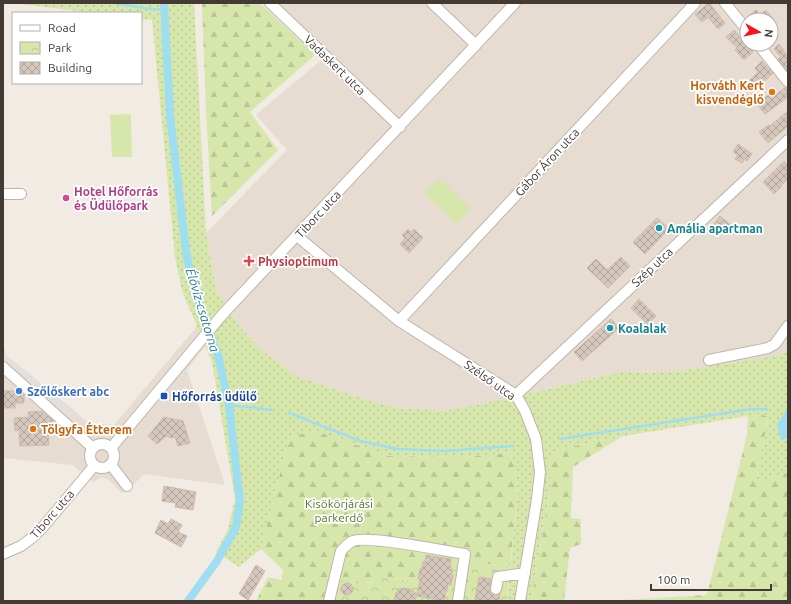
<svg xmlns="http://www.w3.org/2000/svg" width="791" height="604" font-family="Ubuntu,sans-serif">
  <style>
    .residential { fill: #e6dcd2; fill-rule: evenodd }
    .grass { fill: url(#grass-dots) }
    .forest { fill: url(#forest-firs) }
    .park { fill: url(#park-crowns) }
    .pitch { fill: #d7e7ac }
    .parking { fill: #e2dfdc }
    .water { fill: #9fdef0 }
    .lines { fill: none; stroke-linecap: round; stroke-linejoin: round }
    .stream { stroke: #9fdef0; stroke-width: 2.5 }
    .canal { stroke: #9fdef0; stroke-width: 8 }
    .building { fill: url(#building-cross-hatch); stroke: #cebbac }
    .minor-casing { stroke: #c0b4a9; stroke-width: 12 }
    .minor { stroke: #fff; stroke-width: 10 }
    .food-dot { fill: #e8710a; stroke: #fff; stroke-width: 1.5 }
    .hotel-dot { fill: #d1479c; stroke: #fff; stroke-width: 1.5 }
    .culture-dot { fill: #0f9aa8; stroke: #fff; stroke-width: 1.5 }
    .health-dot { fill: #e0444e; stroke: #fff; stroke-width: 1.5 }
    .shop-dot { fill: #3f7fe0; stroke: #fff; stroke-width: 1.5 }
    .transit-dot { fill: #1a4fb4; stroke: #fff; stroke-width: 1.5 }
    .labels { text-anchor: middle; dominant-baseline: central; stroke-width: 3.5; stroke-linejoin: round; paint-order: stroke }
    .street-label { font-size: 12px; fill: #443a34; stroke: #fff }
    .food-label { font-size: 12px; font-weight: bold; fill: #c56008; stroke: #fff; text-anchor: end }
    .hotel-label { font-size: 12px; font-weight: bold; fill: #b23c85; stroke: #fff; text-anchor: start }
    .culture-label { font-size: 12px; font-weight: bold; fill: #0d838f; stroke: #fff; text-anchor: start }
    .health-label { font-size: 12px; font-weight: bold; fill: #be3a42; stroke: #fff; text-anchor: start }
    .shop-label { font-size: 12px; font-weight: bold; fill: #366cbe; stroke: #fff; text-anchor: start }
    .transit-label { font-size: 12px; font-weight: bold; fill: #164399; stroke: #fff; text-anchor: start }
    .park-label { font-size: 12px; fill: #547528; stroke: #fff }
    .water-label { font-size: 13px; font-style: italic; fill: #2a7e97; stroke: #fff }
  </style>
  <defs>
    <pattern id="grass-dots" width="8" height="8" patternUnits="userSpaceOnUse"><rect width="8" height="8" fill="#d7e7ac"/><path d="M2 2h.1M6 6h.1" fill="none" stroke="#bac795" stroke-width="1.8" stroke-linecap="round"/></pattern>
    <pattern id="forest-firs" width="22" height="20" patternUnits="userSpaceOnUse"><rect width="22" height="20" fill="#d7e7ac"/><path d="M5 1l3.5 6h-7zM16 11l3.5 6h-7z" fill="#bac795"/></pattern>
    <pattern id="park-crowns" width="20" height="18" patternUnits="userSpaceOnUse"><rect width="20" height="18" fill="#d7e7ac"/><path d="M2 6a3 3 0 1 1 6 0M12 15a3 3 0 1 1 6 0" fill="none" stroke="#bac795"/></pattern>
    <pattern id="building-cross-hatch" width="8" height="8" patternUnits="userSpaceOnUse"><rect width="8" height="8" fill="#d6c7bc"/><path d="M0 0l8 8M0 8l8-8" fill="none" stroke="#afa39a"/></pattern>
  </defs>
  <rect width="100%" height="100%" fill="#f2ebe4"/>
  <path class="residential" d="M278,3H788V348L780,355L667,373L621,372L505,399L445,411L397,408L366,400L298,377L261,350L238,325L216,289L206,233L287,150L256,115L327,55ZM747,20H771V44H747Z
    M198,325L206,345L187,370L225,485L144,474L134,484L122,493L109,480L102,477L93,482L73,465L3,458V345L5,349V354L89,423L114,425Z"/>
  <path class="grass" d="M12,3H194L206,233L216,289L238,325L261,350L298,377L366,400L397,408L445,411L505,399L621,372L667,373L780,355L788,348V473L756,482L768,417L761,414L623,436L556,450L549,460L551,486L531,601H507L518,492L511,453L461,457L388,456L313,430L289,438L261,549L239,567L216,552L228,529L235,499L212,362L182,291L175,257L152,20L141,19V13H93Z"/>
  <path class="forest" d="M202,3H260L315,55L250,112L278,150L212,216L206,111Z
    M761,414L768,417L756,482L788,473V601H605L707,595L747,435L748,416Z
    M313,430L388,456L461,457L511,453L518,492L510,565L469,563L471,552L424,544L418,583L379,575L368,586L328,576L324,599L365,601H256L268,577L282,580L283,570L261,549L289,438Z
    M623,436L573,467L571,518L581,519V544L570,548L564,601H531L551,486L549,460L556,450Z"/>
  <path class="park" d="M424,544L471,552L469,563L510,565L507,601H365L323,600L328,576L368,586L379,575L418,583Z"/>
  <path class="pitch" d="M131,114L132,157H112L110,115Z
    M439,178L471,209L456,224L424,193Z"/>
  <path class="parking" d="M5,354L75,411L66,424L3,367V357Z"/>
  <path class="water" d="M788,407V438L781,440L777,425Z"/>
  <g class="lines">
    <path class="stream" d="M115,3L143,8L164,10
      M229,405L273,410
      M289,413L360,441L397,449L445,451L513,446
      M560,439L751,409H767"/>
    <path class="canal" d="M164,3L170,115L186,251L190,273L197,296L218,355L229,405L240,501L236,527L217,561L188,601"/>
  </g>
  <path class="building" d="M709,3L725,23L718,29L708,17L702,22L695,14Z
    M756,10L760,15L766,10L774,20H747L746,18Z
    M734,30L753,52L744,60L735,50L737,48L726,37Z
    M779,44L788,57V72L778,59L781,57L774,49Z
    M762,61L773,73L757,88L750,80L758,72L755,68Z
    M785,88H788V97L765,114L757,104L772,92L775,95Z
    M788,111V126L768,143L759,132L769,125L770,126Z
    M738,144L752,154L747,161L744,159L742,163L735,159L738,155L733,152Z
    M784,161L788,165V179L781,185L782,186L774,194L763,182Z
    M720,216L734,228L729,235L714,224Z
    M657,218L669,229L645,254L633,242Z
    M408,229L411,232L414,229L423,238L409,253L400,244L405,238L402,235Z
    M621,257L630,266L608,288L587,268L596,259L607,270Z
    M639,299L656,316L648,325L631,308Z
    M611,319L619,328L582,361L574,352Z
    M3,391H19L24,395V403H15V408H3Z
    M42,411L53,420V428L48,432L49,445L20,446L19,430L15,431L14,418L29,417L28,412Z
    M164,417L183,421L190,443L178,446L175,437L171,438L166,436L157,444L148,436Z
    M164,486L196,492L193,510L175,507L176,503L162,501Z
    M171,519L182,525L178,532L187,536L181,547L155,533L161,520L168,524Z
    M426,555L451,559L450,567L452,568L451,574L453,575L451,585L448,584L447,591H446L444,601L417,596L420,579H418L420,569H422L423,562L425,563Z
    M256,565L265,571L248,600L239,594Z
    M479,577L491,579L490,591L495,595L500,594L499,601L475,600Z
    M341 589a6 6 0 1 1 12 0a6 6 0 1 1-12 0Z
    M404,588L410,589L417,594L415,601H394L396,593L399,589Z"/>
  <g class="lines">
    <defs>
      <path id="minor" d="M270,3L400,127
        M432,3L476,45
        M725,3L747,30
        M758,44L788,82
        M3,194H21
        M297,236L399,321L516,395L525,411L536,439L540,472L537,499L520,601
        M399,321L695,3
        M709,360L768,348L775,344L788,326
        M3,367L93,448
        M516,395L788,140
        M90 456a12 12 0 1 1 24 0a12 12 0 1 1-24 0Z
        M111,448L222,315L515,3
        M111,465L127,486
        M3,554L21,546L33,537L43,527L94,466
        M496,589L498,577L525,573
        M329,601L341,551C345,547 348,543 353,541C367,535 445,551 465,554L458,601"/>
    </defs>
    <use href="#minor" class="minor-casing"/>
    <use href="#minor" class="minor"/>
  </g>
  <g class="food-dot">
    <circle cx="772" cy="92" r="4"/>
    <circle cx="33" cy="429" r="4"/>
  </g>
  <circle class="hotel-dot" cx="66" cy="198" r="4"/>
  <g class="culture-dot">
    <circle cx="659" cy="228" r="4"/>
    <circle cx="610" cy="328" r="4"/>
  </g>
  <path class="health-dot" d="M247 255h4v4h4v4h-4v4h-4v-4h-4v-4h4z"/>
  <circle class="shop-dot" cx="19" cy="391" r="4"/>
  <rect class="transit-dot" x="160" y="392" width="8" height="8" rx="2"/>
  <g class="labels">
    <g class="street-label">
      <text transform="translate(335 65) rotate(44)">Vadaskert utca</text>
      <text transform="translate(547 162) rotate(-47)">Gábor Áron utca</text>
      <text transform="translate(318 214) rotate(-47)">Tiborc utca</text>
      <text transform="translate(652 267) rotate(-43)">Szép utca</text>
      <text transform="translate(490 380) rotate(35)">Szélső utca</text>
      <text transform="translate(52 514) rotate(-49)">Tiborc utca</text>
    </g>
    <g class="food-label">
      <text x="764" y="85">Horváth Kert<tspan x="764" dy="14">kisvendéglő</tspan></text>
      <text x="41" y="429" text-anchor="start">Tölgyfa Étterem</text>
    </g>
    <g class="hotel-label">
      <text x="74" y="191">Hotel Hőforrás<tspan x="74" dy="14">és Üdülőpark</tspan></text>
    </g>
    <g class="culture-label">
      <text x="667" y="228">Amália apartman</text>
      <text x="618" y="328">Koalalak</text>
    </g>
    <g class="health-label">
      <text x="258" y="261">Physioptimum</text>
    </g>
    <g class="shop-label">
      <text x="27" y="391">Szőlőskert abc</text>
    </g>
    <g class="transit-label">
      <text x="172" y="396">Hőforrás üdülő</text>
    </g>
    <g class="park-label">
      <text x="339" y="503">Kisökörjárási<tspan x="339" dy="14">parkerdő</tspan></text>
    </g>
    <g class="water-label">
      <text transform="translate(203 310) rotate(73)">Élővíz-csatorna</text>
    </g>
  </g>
  <rect width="791" height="604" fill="none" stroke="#443a34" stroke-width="8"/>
  <rect x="12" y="12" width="130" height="72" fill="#ffffff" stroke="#b4b0ae"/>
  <rect x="20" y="25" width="20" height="6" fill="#ffffff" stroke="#b4b0ae"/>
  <text x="48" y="32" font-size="12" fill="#443a34">Road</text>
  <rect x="20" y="42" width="20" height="12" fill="url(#park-crowns)" stroke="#b4b0ae"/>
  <text x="48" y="52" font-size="12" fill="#443a34">Park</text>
  <rect x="20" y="62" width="20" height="12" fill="url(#building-cross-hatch)" stroke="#b4b0ae"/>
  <text x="48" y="72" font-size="12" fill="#443a34">Building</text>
  <g transform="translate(759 32) rotate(98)"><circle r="19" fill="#ffffff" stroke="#b4b0ae"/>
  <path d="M0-3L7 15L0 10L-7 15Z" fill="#fa131c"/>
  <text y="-6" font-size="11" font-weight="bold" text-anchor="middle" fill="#443a34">N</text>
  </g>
  <path d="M651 584v6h120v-6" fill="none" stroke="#443a34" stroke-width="2"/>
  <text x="657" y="584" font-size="12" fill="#443a34" stroke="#ffffff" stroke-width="3" paint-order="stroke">100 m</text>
</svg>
